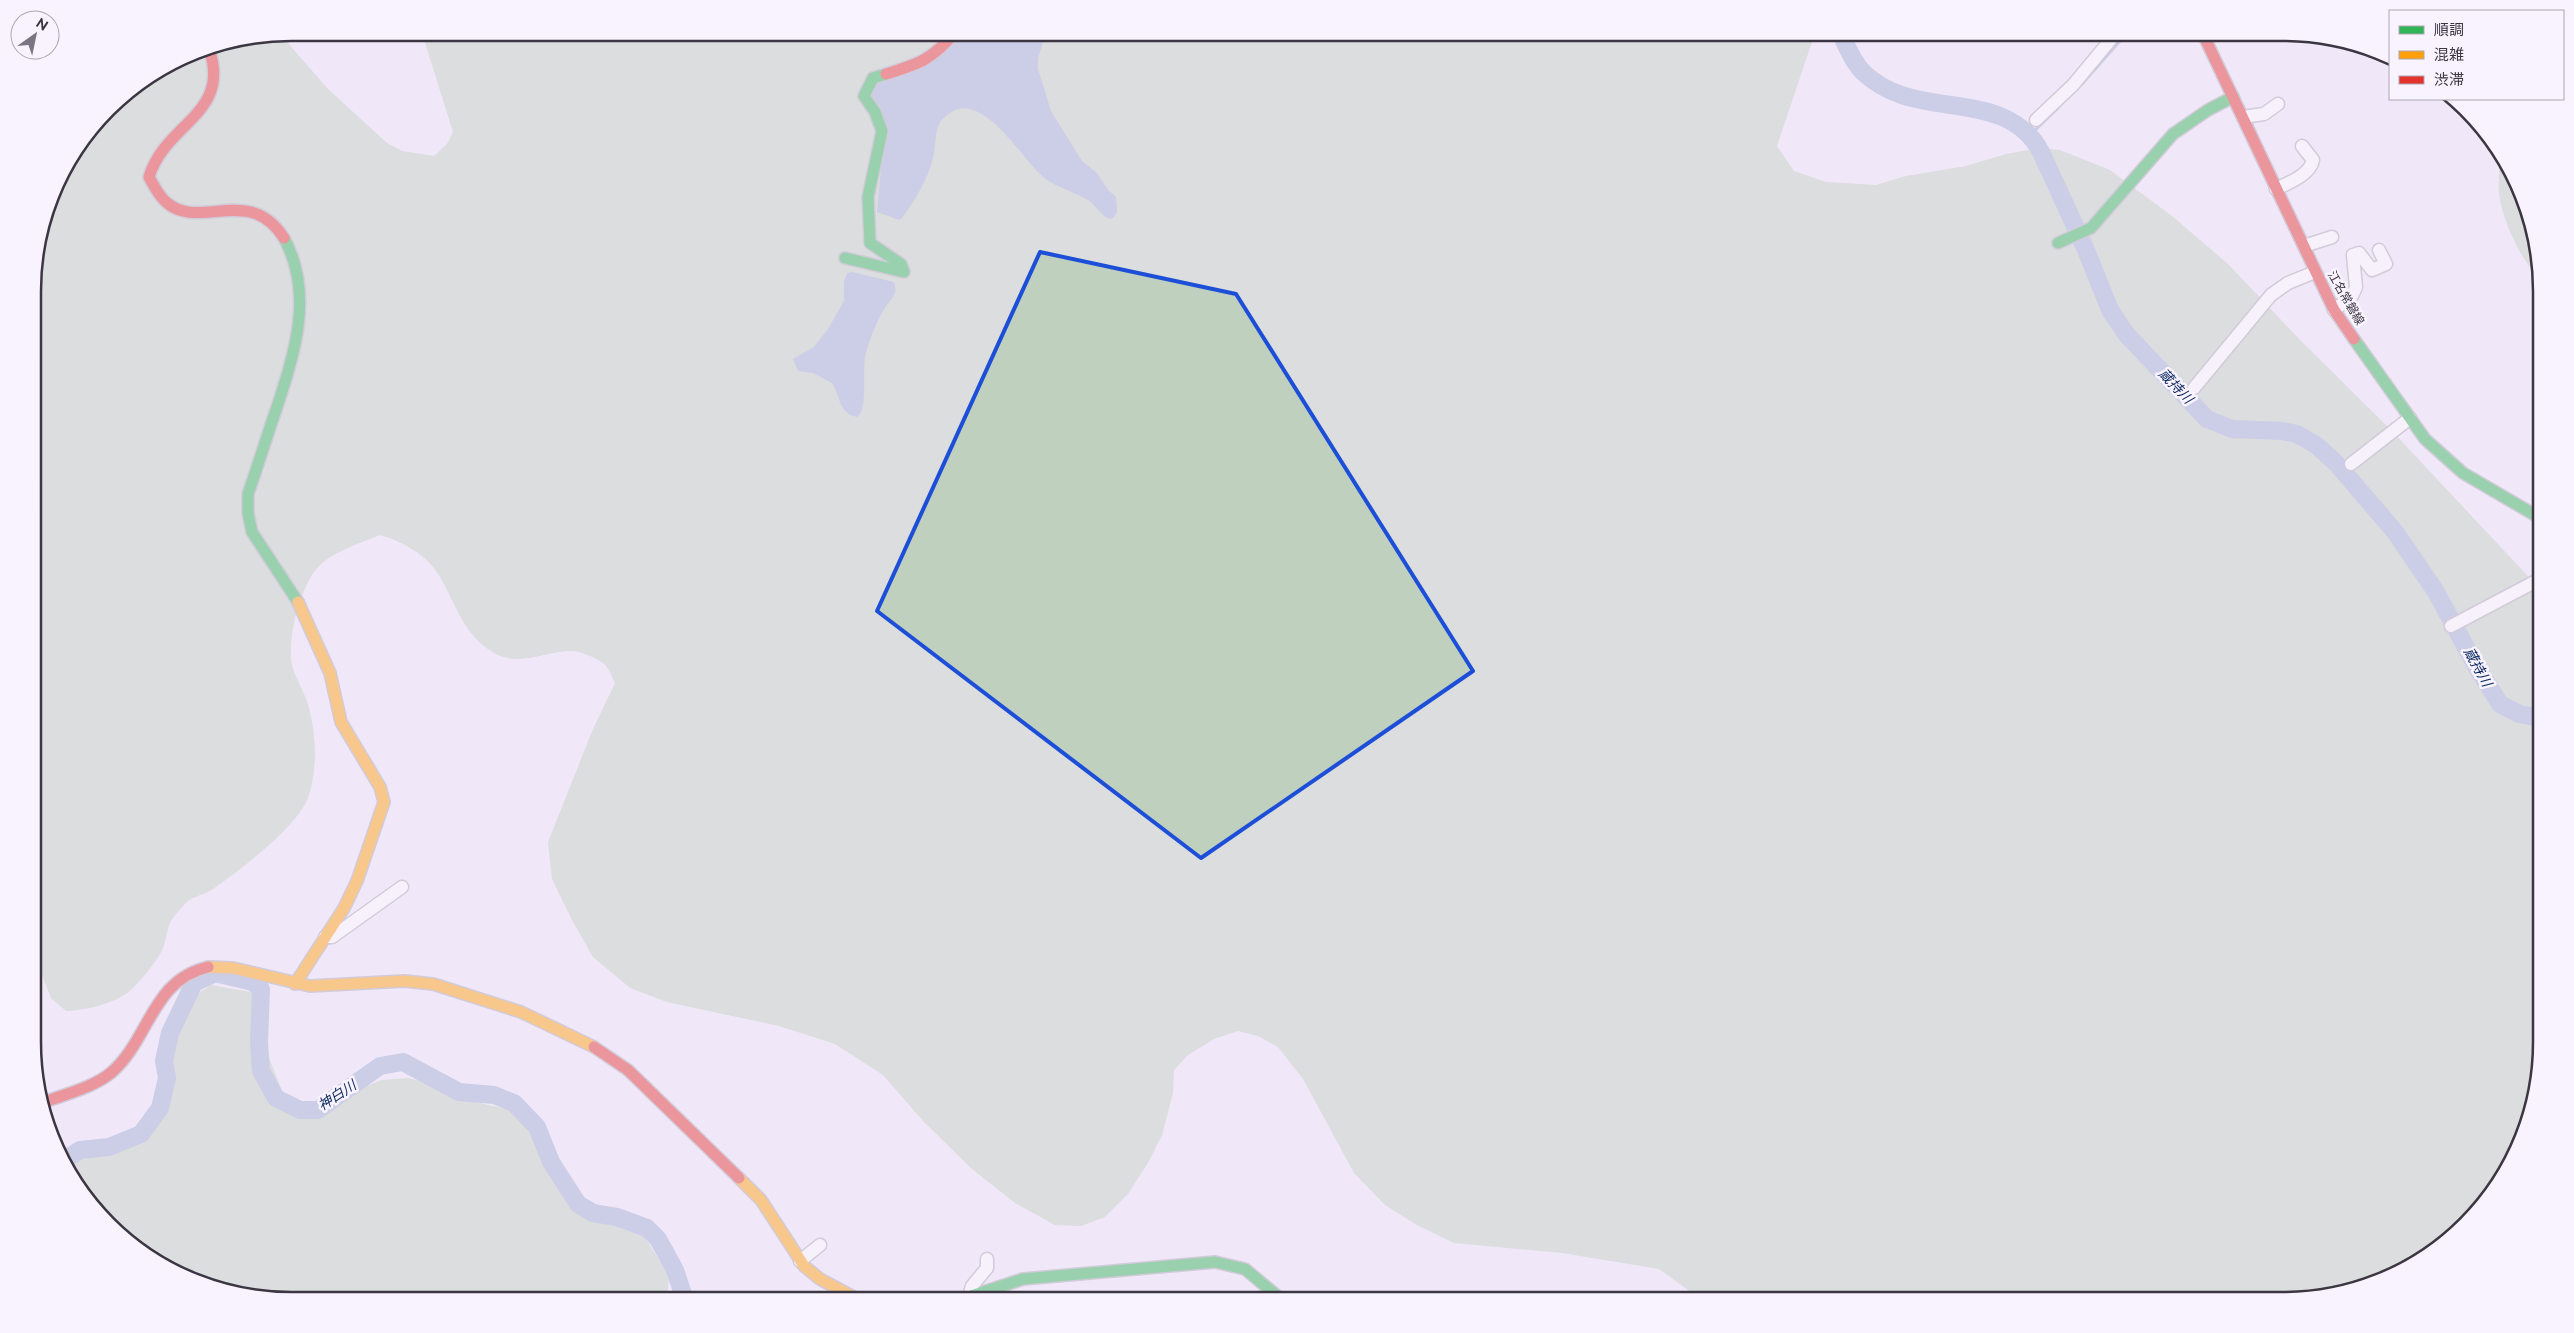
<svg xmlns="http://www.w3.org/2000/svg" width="2574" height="1333" font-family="Raleway,'Noto Sans JP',sans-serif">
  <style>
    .forest { fill: #c0d0bf }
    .water { fill: #9fafd3 }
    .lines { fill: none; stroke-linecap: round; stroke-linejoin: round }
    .stream { stroke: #9fafd3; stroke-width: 3 }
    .river { stroke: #9fafd3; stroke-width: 18 }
    .street-casing { stroke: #aea8b4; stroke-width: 15 }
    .fast-casing { stroke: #aea8b4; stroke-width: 14 }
    .slow-casing { stroke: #aea8b4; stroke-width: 14 }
    .jam-casing { stroke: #aea8b4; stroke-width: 14 }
    .street { stroke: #fdfcfe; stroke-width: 12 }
    .fast { stroke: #30b455; stroke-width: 11 }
    .slow { stroke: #ff9f0a; stroke-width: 11 }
    .jam { stroke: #e5322d; stroke-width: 11 }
    .marked { fill: none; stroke: #1d4ed8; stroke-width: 4; stroke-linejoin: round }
    .labels { text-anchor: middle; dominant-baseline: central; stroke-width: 5; stroke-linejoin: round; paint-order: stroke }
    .street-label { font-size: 12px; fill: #3c3642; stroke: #f9f3ff }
    .water-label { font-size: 14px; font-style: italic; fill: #09285e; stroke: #f9f3ff }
    .rim { fill: none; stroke: #3c3642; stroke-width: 2.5 }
  </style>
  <rect width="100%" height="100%" fill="#f0e8f8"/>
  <path class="forest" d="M422,33H1815L1777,146L1794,171L1826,182L1876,185L1906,176L1966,166L2006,154L2039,148L2060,150L2110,170L2172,216L2228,264L2301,341L2391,430L2540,589L2541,1042C2539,1064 2539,1089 2532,1110C2508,1192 2446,1256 2366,1286C2346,1294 2321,1296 2299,1300H1698L1691,1292L1659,1269L1562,1253L1454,1243L1417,1225L1385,1205L1354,1173L1303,1079L1278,1047L1258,1036L1238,1031L1214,1039L1188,1055L1174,1070L1173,1093L1162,1135L1149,1161L1128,1194L1105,1217L1081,1226L1055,1225L1015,1203L972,1169L924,1122L883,1075L835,1044L779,1026L667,1002L630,988L593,957L573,922L552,879L548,842L593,729L615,683C612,678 610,671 606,666C603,662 595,658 590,656C585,654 578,651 572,651C542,651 516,670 488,649C461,630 455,601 438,574C426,554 401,541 380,535C361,543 334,551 319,566C300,585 285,644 293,669C297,681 304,692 308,704C316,732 318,771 308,798C295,829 241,869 213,889C204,895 190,897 184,905C179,910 173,917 170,923C166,932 166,944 161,952C156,962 138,984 130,991C113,1004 88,1010 66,1011L51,998L38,965L37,914L34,909L33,274L59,177L120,97L193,52L281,35L327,88L387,143L402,151L434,156L447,144L453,132Z
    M2500,153C2522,191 2539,233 2539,277C2521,261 2501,217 2499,193C2498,180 2500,166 2500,153Z
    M211,985L251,992L261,1004L264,1045L286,1101L309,1109L382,1080L408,1078L446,1087L475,1102L533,1115L553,1160L592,1213L644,1236L669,1276L667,1300H291L225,1292L177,1274L121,1236L76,1186L60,1156L66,1151L139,1136L161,1117L169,1079L168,1045L187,1001Z"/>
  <path class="water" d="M959,33H1046L1038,58V69L1051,111L1082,161L1097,173L1108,190L1116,197L1117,212L1113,218L1109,219C1099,214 1096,204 1086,199C1071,190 1053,187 1040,174C1018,154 976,79 941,121C934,131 936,147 933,158C928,180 914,201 902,218L899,220L877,212L881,169L869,89Z
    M852,272L894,282C895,286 896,289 895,293C893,298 889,302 886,306C877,320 870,338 866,353C861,369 869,409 857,417C838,413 841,397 832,383L813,373L798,371L793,359L814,347L828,329L844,301V282L847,273Z"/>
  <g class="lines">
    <path class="stream" d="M2082,84L2128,32
      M2029,136L2058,108"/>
    <path class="river" d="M1840,32C1846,45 1853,62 1863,72C1915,124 2004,84 2041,152L2086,250L2110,310L2126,334L2207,419L2232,429L2282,431L2297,434L2316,445L2336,463L2396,533L2436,592L2476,666L2500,704L2519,714L2541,718
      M63,1161L80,1150L109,1147L141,1134L160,1108L167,1078L164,1061L170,1033L194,983L215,973L253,982L261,989L259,1043L261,1071L276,1098L300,1110H318L380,1066L403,1062L459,1092L494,1095L514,1103L537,1127L551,1162L578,1204L593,1213L617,1217L647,1228L658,1239L675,1270L685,1300"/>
    <defs>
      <path id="street" d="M2243,117L2264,114L2278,104
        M2036,120L2073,85L2117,32
        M2276,189C2288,183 2310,175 2313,160L2302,146
        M2304,246L2332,237
        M2334,310L2352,296L2356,287L2353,255L2359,253L2372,270L2386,264L2379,250
        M2194,388L2271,295L2288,283L2315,272
        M2351,464L2410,418
        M2451,626L2540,579
        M325,937H332L402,887
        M800,1261L820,1245
        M969,1297L972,1286L987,1268V1259"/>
      <path id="fast" d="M284,238C314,293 295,352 277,407C267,436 258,465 248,494V513L252,532L298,602
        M2058,243L2091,228L2173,134L2208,110L2233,97
        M845,258L904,272L901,264L870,243L868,197L882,131L875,112L864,96L873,78L886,74
        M2354,339L2425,439L2463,473L2540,518
        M959,1300L1023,1279L1215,1262L1245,1269L1282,1300"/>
      <path id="slow" d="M208,967L233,968L310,986L404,981L433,984L521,1012L594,1047
        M295,984L344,908L357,881L384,802L380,787L341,722L330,673L298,602
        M739,1178L761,1200L804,1266L820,1279L859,1300"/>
      <path id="jam" d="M2202,32L2334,310L2354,339
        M209,49C232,114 165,123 149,177C154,186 158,195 166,202C199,232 249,183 284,238
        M886,74C919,64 933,59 955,32
        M594,1047L628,1070L739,1178
        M42,1103C65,1094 93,1088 112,1072C150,1038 152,980 208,967"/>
    </defs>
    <use href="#street" class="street-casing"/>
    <use href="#fast" class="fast-casing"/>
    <use href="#slow" class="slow-casing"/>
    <use href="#jam" class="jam-casing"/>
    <use href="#street" class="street"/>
    <use href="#fast" class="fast"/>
    <use href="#slow" class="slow"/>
    <use href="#jam" class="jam"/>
  </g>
  <path d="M0 0H2574V1333H0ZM1040,252L1236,294L1473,671L1201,858L877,611Z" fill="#f0e8f8" fill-opacity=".55" fill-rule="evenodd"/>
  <path class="marked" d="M1040,252L1236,294L1473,671L1201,858L877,611Z"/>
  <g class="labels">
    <g class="street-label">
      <text transform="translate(2346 298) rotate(60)">江名常磐線</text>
    </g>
    <g class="water-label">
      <text transform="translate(2176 386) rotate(46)">蔵持川</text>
      <text transform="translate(2478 667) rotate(61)">蔵持川</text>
      <text transform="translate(337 1095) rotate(-33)">神白川</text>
    </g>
  </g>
  <path d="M0 0H2574V1333H0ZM291 41H2283A250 250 0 0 1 2533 291V1042A250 250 0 0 1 2283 1292H291A250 250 0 0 1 41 1042V291A250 250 0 0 1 291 41Z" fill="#f9f3ff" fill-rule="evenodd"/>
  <path class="rim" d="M291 41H2283A250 250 0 0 1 2533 291V1042A250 250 0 0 1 2283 1292H291A250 250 0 0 1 41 1042V291A250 250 0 0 1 291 41Z"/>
  <rect x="2389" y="10" width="175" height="90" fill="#f9f3ff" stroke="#ada7b3"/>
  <rect x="2399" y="26" width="25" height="8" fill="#30b455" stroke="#ada7b3"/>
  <text x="2434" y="35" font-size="15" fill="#3c3642">順調</text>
  <rect x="2399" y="51" width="25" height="8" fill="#ff9f0a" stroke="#ada7b3"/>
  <text x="2434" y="60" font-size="15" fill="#3c3642">混雑</text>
  <rect x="2399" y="76" width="25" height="8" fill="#e5322d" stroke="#ada7b3"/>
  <text x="2434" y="85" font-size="15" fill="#3c3642">渋滞</text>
  <g transform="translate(35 35) rotate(33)"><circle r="24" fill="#f9f3ff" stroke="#ada7b3"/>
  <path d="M0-4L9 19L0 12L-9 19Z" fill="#7b7482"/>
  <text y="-8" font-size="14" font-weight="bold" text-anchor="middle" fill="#3c3642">N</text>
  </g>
</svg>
